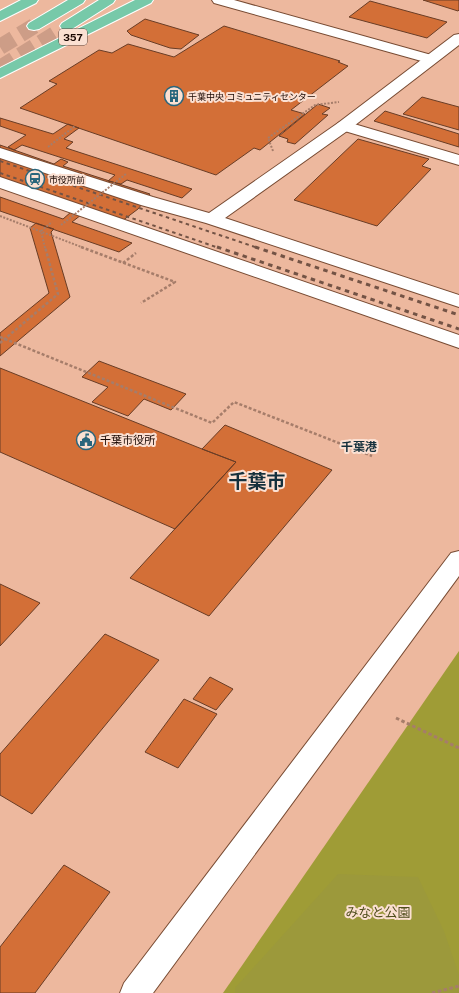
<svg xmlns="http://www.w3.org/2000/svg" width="459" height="993" font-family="'Public Sans','Noto Sans JP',sans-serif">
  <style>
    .green { fill: #9f9c36 }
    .forest { fill: #9c993b }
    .building { fill: #d36f37; stroke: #693d26 }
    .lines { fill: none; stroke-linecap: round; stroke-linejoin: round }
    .highway-tunnel { stroke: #cd9d87; stroke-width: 16; stroke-dasharray: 16 8; stroke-linecap: butt }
    .street-casing { stroke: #784b33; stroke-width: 2 }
    .secondary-casing { stroke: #784b33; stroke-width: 2 }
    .highway-casing { stroke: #fff; stroke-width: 2 }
    .path-far2 { stroke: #a67d6a; stroke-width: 2; stroke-dasharray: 2 1.5; stroke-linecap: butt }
    .path-far1 { stroke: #a67d6a; stroke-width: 2.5; stroke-dasharray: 3 2; stroke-linecap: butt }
    .path { stroke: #a67d6a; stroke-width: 3; stroke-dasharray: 3.5 2.5; stroke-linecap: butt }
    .street { fill: #fff; fill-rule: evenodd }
    .secondary { fill: #fff; fill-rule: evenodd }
    .highway { fill: #77c9a9; fill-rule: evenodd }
    .rail-far1 { stroke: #735345; stroke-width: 2; stroke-dasharray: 3.5 3.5; stroke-linecap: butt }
    .rail { stroke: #735345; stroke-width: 3; stroke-dasharray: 4.5 4.5; stroke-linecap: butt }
    .path-bridge-far1 { stroke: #a67d6a; stroke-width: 2; stroke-dasharray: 2 1.5; stroke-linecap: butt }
    .path-bridge { stroke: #a67d6a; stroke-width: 2.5; stroke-dasharray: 3 2; stroke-linecap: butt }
    .labels { text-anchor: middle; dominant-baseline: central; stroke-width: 4; stroke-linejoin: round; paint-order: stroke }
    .far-poi-label { font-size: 9px; fill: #190702; stroke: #fbe0d2; text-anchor: start }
    .shield { fill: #fbe0d2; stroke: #5d4840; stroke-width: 1 }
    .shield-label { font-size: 10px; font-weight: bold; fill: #190702 }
    .poi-label { font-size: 11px; fill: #190702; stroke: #fbe0d2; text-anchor: start }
    .neighbourhood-label { font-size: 12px; font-weight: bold; fill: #14303c; stroke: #fbe0d2 }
    .near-park-label { font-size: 13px; fill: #4e4d1b; stroke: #fbe0d2 }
    .town-label { font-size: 19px; font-weight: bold; fill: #14303c; stroke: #fbe0d2 }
  </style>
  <rect width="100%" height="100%" fill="#edb89e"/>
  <path class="green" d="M459,651V993H223Z"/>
  <path class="forest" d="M338,874L418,877L444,931L459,975V993H235V988Z"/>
  <path class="building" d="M423,0H459V10L458,11Z
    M370,1L447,22L427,38L349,17Z
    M145,19L199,35L181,49L170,48L131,35L127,31Z
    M224,26L340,61L338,62L348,66L291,110L305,114L260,150L254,148L216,175L20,108L57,84L49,81L99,50L112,53L128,44L174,57Z
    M422,97L459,107V130L403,114Z
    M318,104L330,108L322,114L328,115L295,144L287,142L288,139L279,136Z
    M385,111L459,134V147L374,121Z
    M0,118L53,134L68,124L79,128L64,139L73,142L66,148L192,189L182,198L127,180L121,184L108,181L115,175L22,145L14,150L8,147L26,135L0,126Z
    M358,139L429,159L422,166L431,169L377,226L294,200Z
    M0,145L54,164L61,159L68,162L63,166L150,194L138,209L122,221L0,187Z
    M0,197L63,219L71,212L81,215L72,222L132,243L119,252L0,211Z
    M36,223L54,229L51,232L70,297L0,356V333L49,293L30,228Z
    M99,361L186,394L171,410L144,399L128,416L92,402L108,387L82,377Z
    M0,368L202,449L236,462L175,529L0,452Z
    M225,425L332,470L209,616L130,578L236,462L202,449Z
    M0,584L40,603L0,646Z
    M105,634L159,660L32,814L0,795V754Z
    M210,677L233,689L216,710L193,699Z
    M184,699L217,714L178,768L145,752Z
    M64,865L110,892L35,993H0V947Z"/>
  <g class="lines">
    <path class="highway-tunnel" d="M0,47L34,26
      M0,68L58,32"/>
    <defs>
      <path id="street" d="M212,0H234L435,56L437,59L435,62L430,63L425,62L214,3Z
        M344,121L459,155V165L338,129L336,126L338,123Z"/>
      <path id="secondary" d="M459,34V45L350,129L225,218L459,295V307L206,223L141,205L0,158V148L153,197L209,213L338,123L454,35Z
        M0,177L459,335V348L0,188Z
        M459,551V576L153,993H120L124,983L451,553Z"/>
      <path id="highway" d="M21,0H38L36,3L0,21V11Z
        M68,0H85L83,3L39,29L34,30L29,29L27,26L29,23Z
        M99,0H115L113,3L72,29L67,30L62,29L60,26L62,23Z
        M135,0H153L151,3L0,78V68Z"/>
    </defs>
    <use href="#street" class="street-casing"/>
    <use href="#secondary" class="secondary-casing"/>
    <use href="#highway" class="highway-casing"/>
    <path class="path-far2" d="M48,147L75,126
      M273,151L268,138L315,105L339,102
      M0,216L84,248"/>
    <path class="path-far1" d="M81,247L175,282L141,303
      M123,263L136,253
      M0,337L212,423L234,402L372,456"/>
    <path class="path" d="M396,718L459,748
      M432,993L459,986"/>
    <use href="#street" class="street"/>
    <use href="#secondary" class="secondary"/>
    <use href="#highway" class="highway"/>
    <path class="rail-far1" d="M0,161L258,248
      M0,173L219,248"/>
    <path class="rail" d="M217,247L459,329
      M255,247L459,315"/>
    <path class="path-bridge-far1" d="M61,225L126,174
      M45,248L41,231L52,222"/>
    <path class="path-bridge" d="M0,343L58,294L45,247"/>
  </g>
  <defs>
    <symbol id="building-ring" viewBox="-11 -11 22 22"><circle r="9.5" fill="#fbe0d2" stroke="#29657c" stroke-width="1.5"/><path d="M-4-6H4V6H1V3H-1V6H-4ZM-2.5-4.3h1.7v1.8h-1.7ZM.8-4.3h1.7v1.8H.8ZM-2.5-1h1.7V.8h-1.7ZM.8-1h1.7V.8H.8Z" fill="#29657c"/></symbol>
    <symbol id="station-ring" viewBox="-11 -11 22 22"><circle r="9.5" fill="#fbe0d2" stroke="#29657c" stroke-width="1.5"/><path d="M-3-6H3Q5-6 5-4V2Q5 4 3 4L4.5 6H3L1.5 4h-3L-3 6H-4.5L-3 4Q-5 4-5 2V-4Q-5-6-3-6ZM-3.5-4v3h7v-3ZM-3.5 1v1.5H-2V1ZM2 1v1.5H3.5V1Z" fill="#29657c"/></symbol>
    <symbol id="civic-ring" viewBox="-11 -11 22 22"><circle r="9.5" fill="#fbe0d2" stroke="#29657c" stroke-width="1.5"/><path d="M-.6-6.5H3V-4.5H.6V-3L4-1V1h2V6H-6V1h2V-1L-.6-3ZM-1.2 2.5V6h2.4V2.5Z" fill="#29657c"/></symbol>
  </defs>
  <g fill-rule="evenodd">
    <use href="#building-ring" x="163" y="85" width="22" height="22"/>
    <use href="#station-ring" x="24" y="168" width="22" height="22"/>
    <use href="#civic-ring" x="75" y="429" width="22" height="22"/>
  </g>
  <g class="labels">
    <g class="far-poi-label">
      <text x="188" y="96">千葉中央 コミュニティセンター</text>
      <text x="49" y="179">市役所前</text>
    </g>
    <rect class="shield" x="59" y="29" width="28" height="16" rx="3"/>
    <g class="shield-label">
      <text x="73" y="37">357</text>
    </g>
    <g class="poi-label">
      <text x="100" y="440">千葉市役所</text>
    </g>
    <g class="neighbourhood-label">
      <text x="359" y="447">千葉港</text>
    </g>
    <g class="near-park-label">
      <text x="378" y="912">みなと公園</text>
    </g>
    <g class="town-label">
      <text x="257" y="481">千葉市</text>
    </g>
  </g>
</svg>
